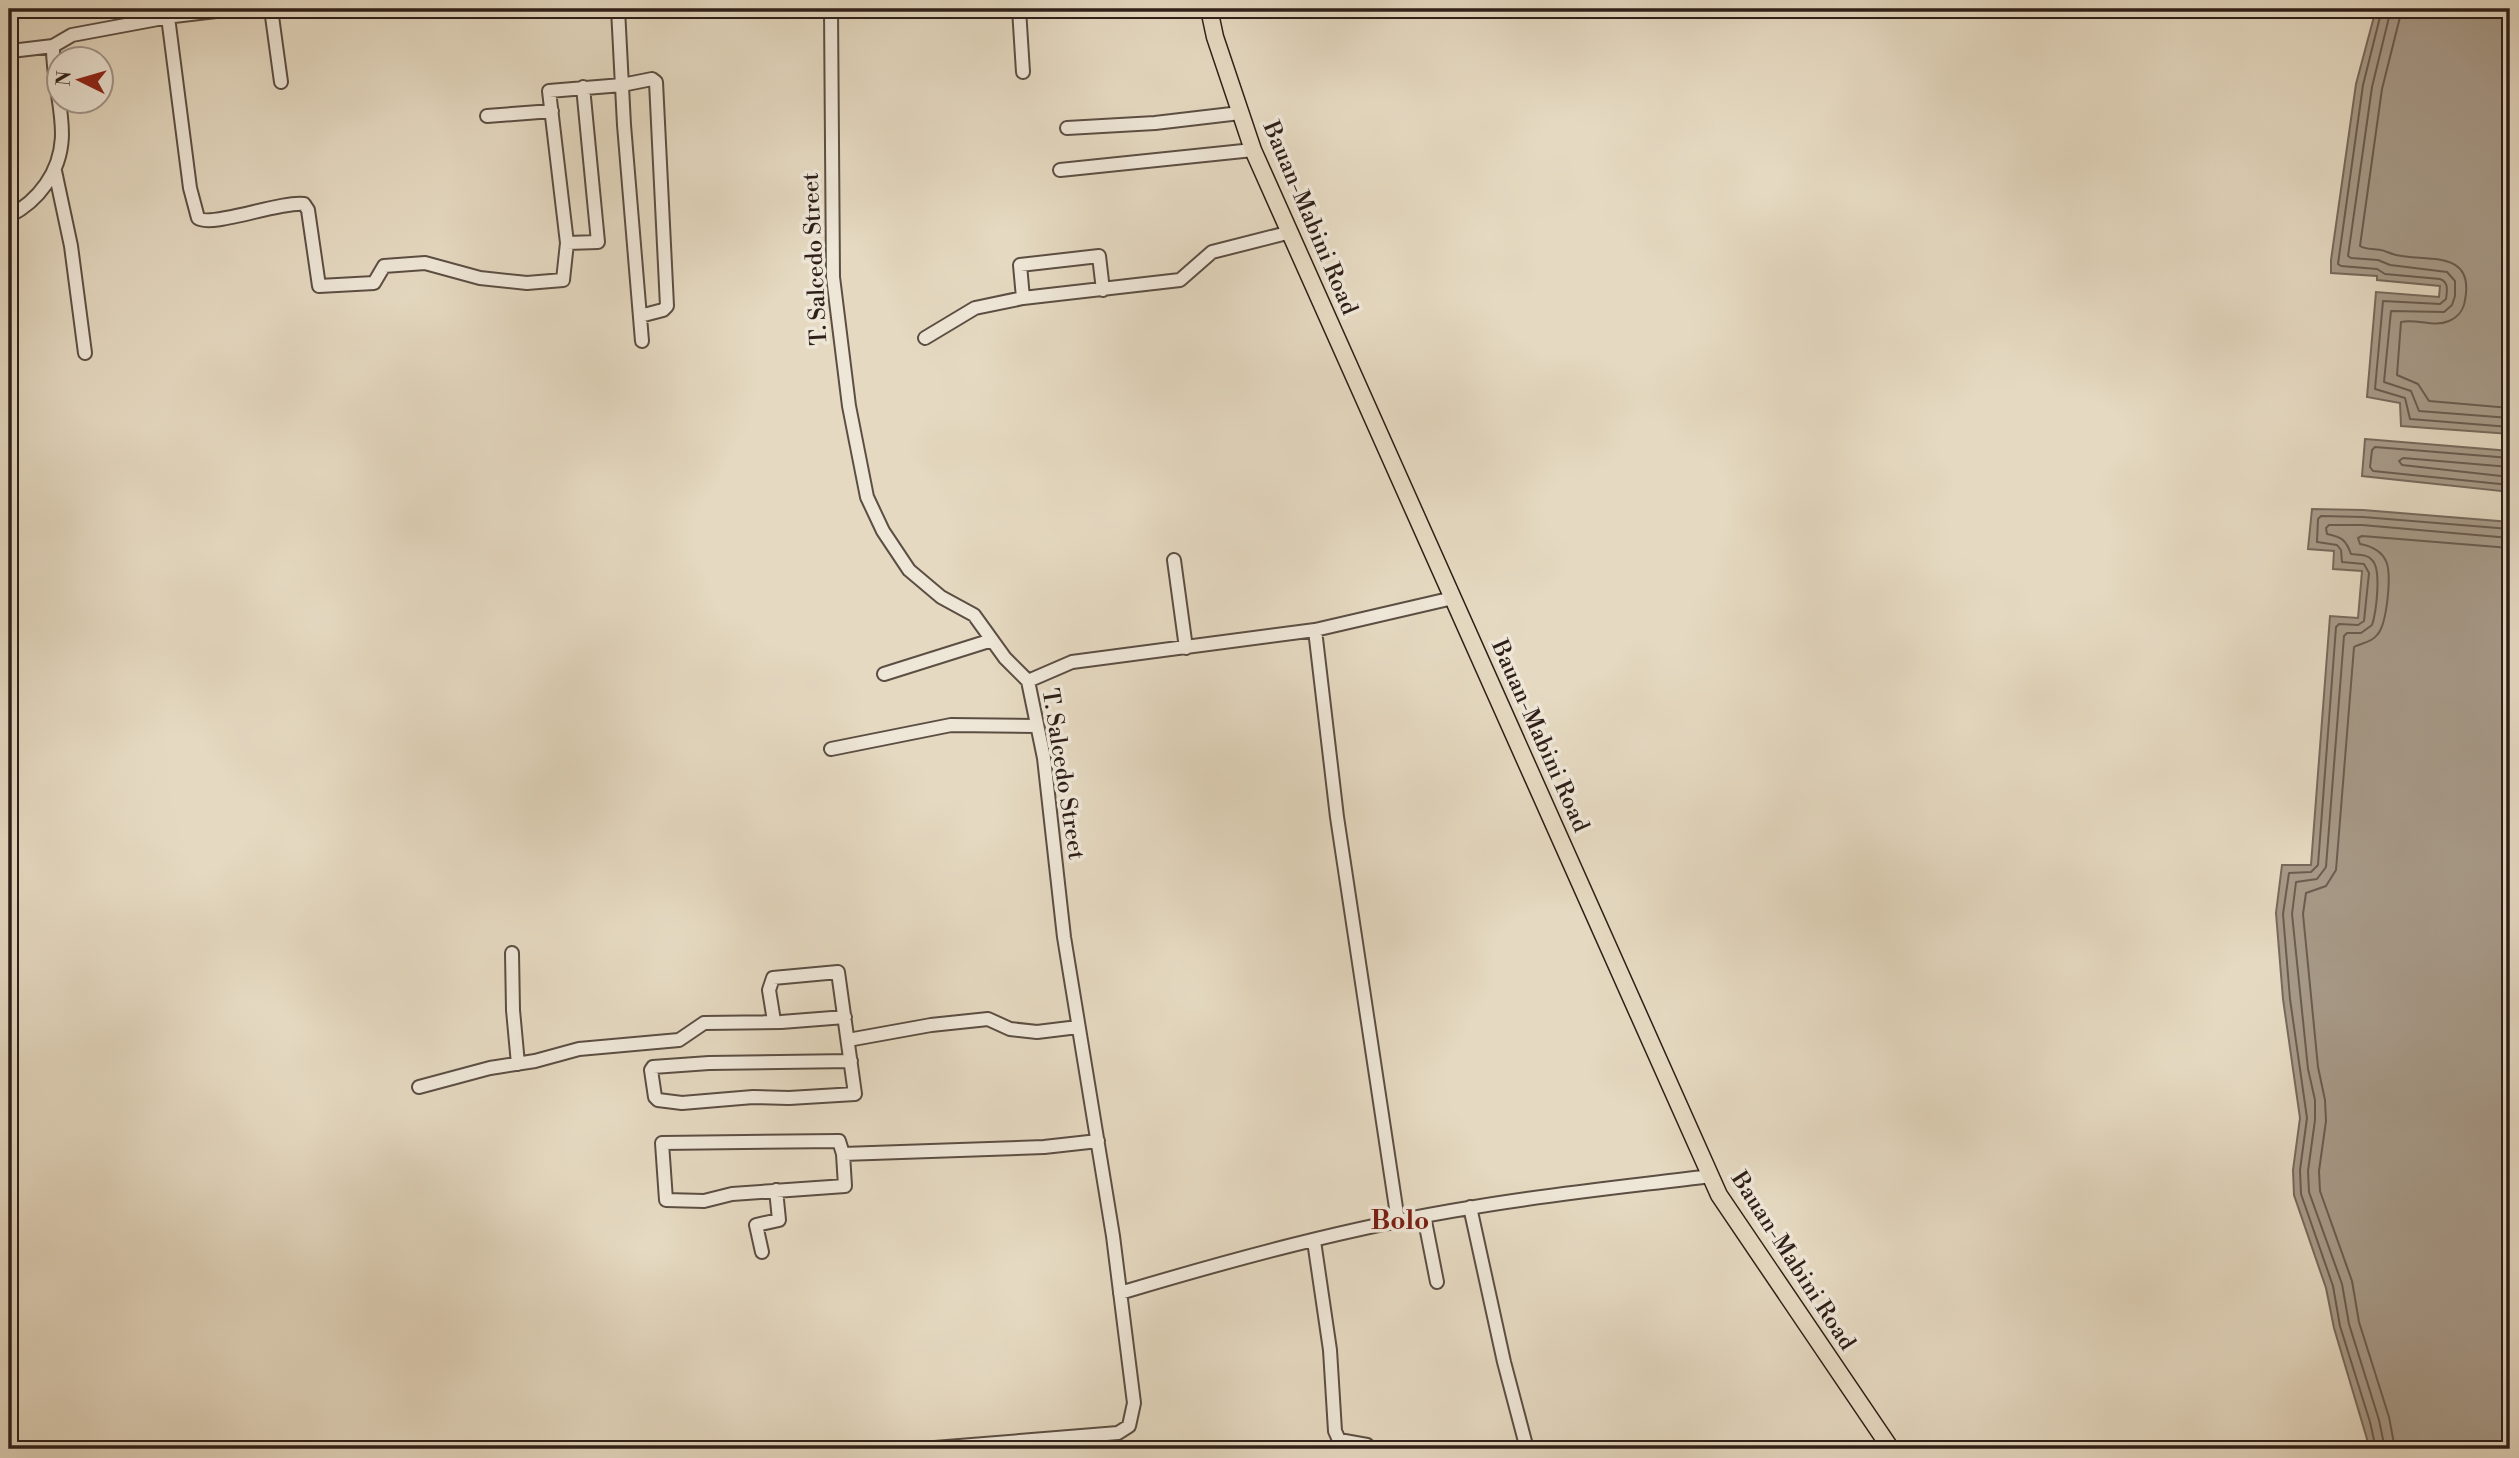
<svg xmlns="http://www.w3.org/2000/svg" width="2519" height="1458" font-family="'Libre Bodoni',serif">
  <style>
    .water { fill: #a79a88; stroke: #77695c; stroke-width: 2 }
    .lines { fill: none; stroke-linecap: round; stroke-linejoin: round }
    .shore { stroke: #6b5c50; stroke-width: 2 }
    .minor-casing { stroke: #5c4e43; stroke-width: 16 }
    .major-casing { stroke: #2f1f19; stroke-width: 19 }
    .minor { stroke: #eee6d7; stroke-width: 12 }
    .major { stroke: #e5d9c1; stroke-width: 16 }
    .labels { text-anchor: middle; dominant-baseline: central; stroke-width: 7; stroke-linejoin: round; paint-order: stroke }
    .street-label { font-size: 23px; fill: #2f1f19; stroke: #eee6d7 }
    .quarter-label { font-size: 26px; font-weight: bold; fill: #7a1f14; stroke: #eee6d7 }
  </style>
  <rect width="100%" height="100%" fill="#e5d9c1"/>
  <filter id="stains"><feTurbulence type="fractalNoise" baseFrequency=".00286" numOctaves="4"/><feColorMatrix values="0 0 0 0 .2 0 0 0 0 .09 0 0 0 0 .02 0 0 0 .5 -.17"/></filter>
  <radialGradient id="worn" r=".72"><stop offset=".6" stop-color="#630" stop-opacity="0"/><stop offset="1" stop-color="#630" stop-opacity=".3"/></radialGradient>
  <path class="water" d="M2376,9H2510V434L2401,426L2400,403L2367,397L2376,292L2439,297L2440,286L2377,280V276L2331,273V260L2356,84Z
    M2365,439L2510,451V492L2362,476Z
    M2312,509L2363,510L2510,522V1449H2370L2334,1328L2326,1288L2294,1195L2293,1170L2300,1118L2283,999L2276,913L2282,865H2311L2330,616L2358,618L2362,571L2333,569L2334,551L2308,549Z"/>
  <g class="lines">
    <path class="shore" d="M2382,9L2363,85L2338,264L2341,266L2377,269L2385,274L2440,279C2449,282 2447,291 2446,299L2440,304L2383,301L2375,389L2405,398L2410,419L2510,427
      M2391,9L2372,87L2348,256L2351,258L2378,260L2390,265L2447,272L2455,281V296L2452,305L2444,312L2391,311L2384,382L2411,391L2419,411L2510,418
      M2402,9L2382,89L2360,246C2366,250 2373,248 2381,250C2386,251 2391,254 2396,255C2426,262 2475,249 2465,300C2464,309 2458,317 2449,321C2434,328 2416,318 2401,322L2397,375L2418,384L2429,401L2510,408
      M2510,458L2375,447L2372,450L2370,467L2373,471L2510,485
      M2510,467L2403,458L2399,461L2402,465L2510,477
      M2376,1449L2370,1422L2340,1326L2333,1286L2301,1194L2300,1170L2307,1118L2290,999L2283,914L2289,873L2311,872L2318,865L2336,627L2339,624L2358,625L2364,621L2369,573L2364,564L2342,562L2341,550L2337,545L2317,542L2318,519L2321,516L2363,517L2510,529
      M2385,1449L2379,1420L2349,1324L2342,1284L2309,1192L2308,1171L2315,1120V1100L2308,1069L2292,914L2296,882L2317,879L2326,867L2344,636L2347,633H2361L2372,625C2376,613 2382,569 2372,560C2367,554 2359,555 2351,554C2346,540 2342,537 2327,534L2326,528L2329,525H2362L2510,538
      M2395,1449L2389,1417L2359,1322L2352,1281L2320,1191L2319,1171L2326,1121L2325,1100L2318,1067L2303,914L2306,893L2326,886L2336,870L2354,647C2361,643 2371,643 2377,635C2387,625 2392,574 2386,561C2381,550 2371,546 2360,544L2358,538L2362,536L2510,548"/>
    <defs>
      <path id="minor" d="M271,9L281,82
        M618,9L624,125L642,341
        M831,9L833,277L849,406L867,497L883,531L909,570L941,597L974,615L1005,658L1028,681L1044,758L1064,937L1113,1236L1134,1403L1129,1426L1118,1433L922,1449
        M1019,9L1023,72
        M168,17L190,188L198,218C211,228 280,201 304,204L308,210L319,286L374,283L384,266L425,263L480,278L527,283L563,280L567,243L549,91L622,85L652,79L656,82L667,306L663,310L640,316
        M11,51L53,46
        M487,116L552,111
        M1067,128L1155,123L1240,113
        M1060,170L1253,150
        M55,171L71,246L85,353
        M9,216C23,209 37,197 46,184C78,138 52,96 53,46L72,35L174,16L233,9
        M567,243L598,242L583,87
        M1023,298L1020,265L1099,256L1103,290
        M925,338L975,308L1023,298L1180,280L1212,252L1291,232
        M1174,560L1186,648
        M1315,630L1337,817L1398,1221
        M884,674L992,640
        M1028,681L1072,662L1315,630L1453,598
        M831,749L951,725L1036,726
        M512,953L513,1010L518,1064
        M774,1021L769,990L773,978L838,972L855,1094L789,1098L753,1097L682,1103L658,1100L655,1097L651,1070L653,1067L709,1063L851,1061
        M848,1040L931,1025L988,1019L1010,1029L1037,1032L1078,1027
        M419,1087L490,1068L535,1061L579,1049L679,1040L704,1023L781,1022L845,1017
        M843,1154L845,1186L732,1194L704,1201L666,1200L662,1143L839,1141L843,1154L1044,1147L1098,1141
        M1470,1207L1504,1362L1527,1449
        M1424,1216L1437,1282
        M1314,1241L1330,1350L1335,1431L1339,1440L1367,1445L1369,1449
        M762,1252L756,1225L779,1220L776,1190
        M1120,1293C1234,1259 1351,1227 1469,1208C1549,1194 1631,1186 1711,1176"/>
      <path id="major" d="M1209,9L1215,37L1253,150L1719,1195L1891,1449"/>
    </defs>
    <use href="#minor" class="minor-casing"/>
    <use href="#major" class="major-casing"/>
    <use href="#minor" class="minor"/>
    <use href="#major" class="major"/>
  </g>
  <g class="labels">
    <g class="street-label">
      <text transform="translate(1310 218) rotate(67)">Bauan-Mabini Road</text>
      <text transform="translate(815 259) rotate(-93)">T. Salcedo Street</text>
      <text transform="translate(1540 736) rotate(66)">Bauan-Mabini Road</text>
      <text transform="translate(1063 774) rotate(81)">T. Salcedo Street</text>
      <text transform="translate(1793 1261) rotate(57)">Bauan-Mabini Road</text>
    </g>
    <g class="quarter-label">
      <text x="1400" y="1221">Bolo</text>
    </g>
  </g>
  <rect width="2519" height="1458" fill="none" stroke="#e5d9c1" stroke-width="35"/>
  <rect x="10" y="10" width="2498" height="1437" fill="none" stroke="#2f1f19" stroke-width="3.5"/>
  <rect x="18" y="18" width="2484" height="1423" fill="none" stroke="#2f1f19" stroke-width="2"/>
  <g transform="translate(80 80) rotate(275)"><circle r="33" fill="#eee6d7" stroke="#a2968b" stroke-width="2"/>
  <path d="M0-5L12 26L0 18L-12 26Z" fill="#8f2418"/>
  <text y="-10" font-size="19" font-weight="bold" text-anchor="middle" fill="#2f1f19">N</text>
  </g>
  <rect width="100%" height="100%" filter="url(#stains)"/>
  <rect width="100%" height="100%" fill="url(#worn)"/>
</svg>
